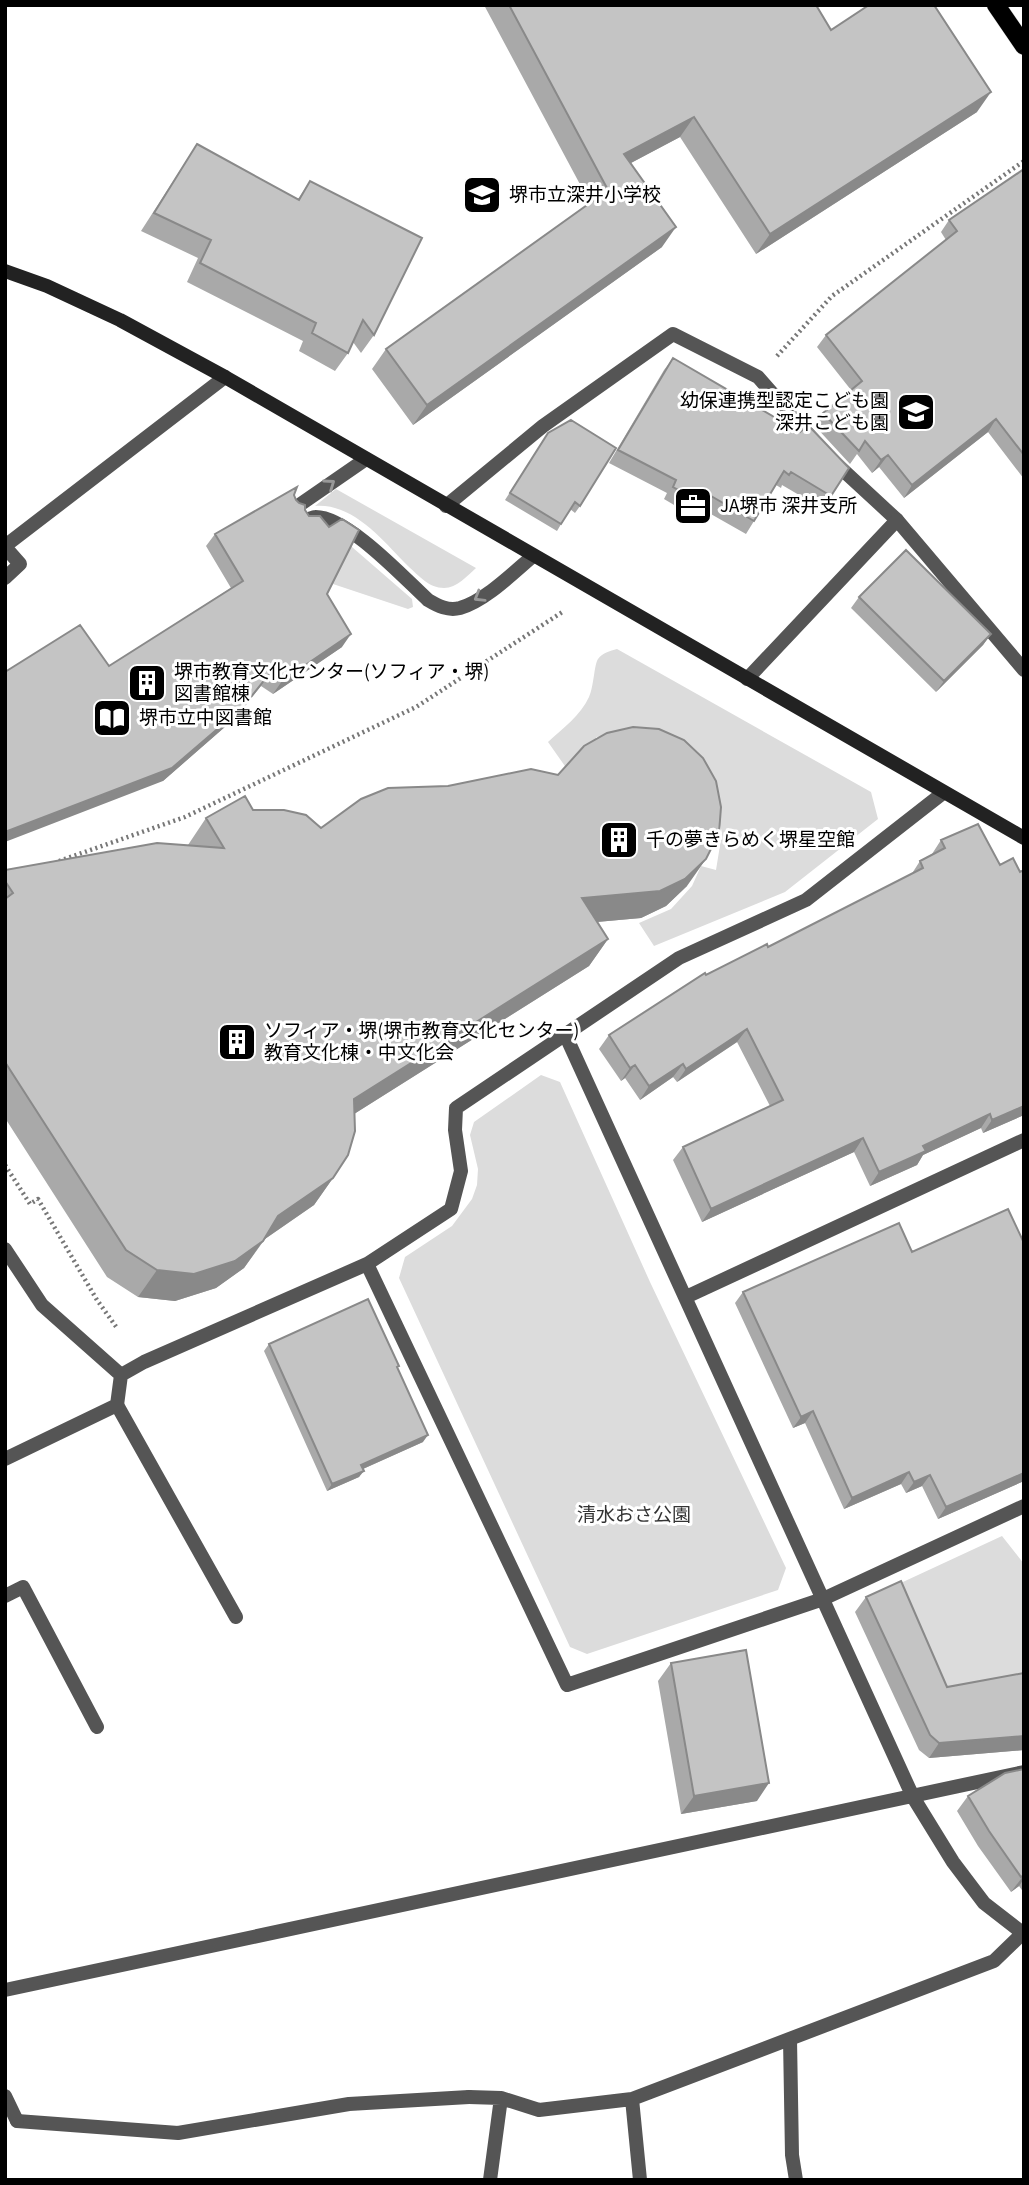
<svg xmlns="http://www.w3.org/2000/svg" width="1029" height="2185" font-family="'Source Sans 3','Noto Sans JP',sans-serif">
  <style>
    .green { fill: #dcdcdc }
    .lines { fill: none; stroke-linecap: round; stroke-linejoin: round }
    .primary-casing { stroke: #dbdbdb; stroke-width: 19 }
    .path { stroke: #777; stroke-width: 4.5; stroke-dasharray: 2 3.5; stroke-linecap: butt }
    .lane { stroke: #555; stroke-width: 14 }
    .street { stroke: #555; stroke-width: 14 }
    .secondary { stroke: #222; stroke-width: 14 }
    .primary { stroke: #000; stroke-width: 18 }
    .wall { fill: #a9a9a9 }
    .shaded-wall { fill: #898989 }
    .building { fill: #c4c4c4; stroke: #898989; stroke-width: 2 }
    .oneway { stroke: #999 }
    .labels { text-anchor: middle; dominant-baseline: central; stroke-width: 6; stroke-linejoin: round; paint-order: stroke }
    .poi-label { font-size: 19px; fill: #000; stroke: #fff; text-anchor: start }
    .park-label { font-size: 19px; fill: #333; stroke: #fff }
  </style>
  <rect width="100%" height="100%" fill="#fff"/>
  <path class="green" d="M336,489L476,568C467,576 457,588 444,588C429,588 419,576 408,566C383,541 354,503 315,506Z
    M343,533L352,547L412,599L413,607L408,609L330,583Z
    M617,649L871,792L878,819L785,892L654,946L639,923L671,909L692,886L701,866L716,870L722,833L715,802L609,736L596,737L598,754L567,769L548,742C562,729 581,715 589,697C594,686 594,665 598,659C602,653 610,651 617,649Z
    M541,1075L560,1082L650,1282L786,1568L778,1590L587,1654L570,1647L399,1278L405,1257L452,1226L472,1199L477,1185L478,1169L470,1135L474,1122Z
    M1002,1536L1024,1564V1683L939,1700L890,1588Z"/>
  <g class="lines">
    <defs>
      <path id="primary" d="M996,5L1024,46"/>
    </defs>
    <use href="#primary" class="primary-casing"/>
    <path class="path" d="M777,356L832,296L1024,161
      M59,861L185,817L416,707L564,611
      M5,1165L30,1204L38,1199L97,1300L117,1328"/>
    <path class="lane" d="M832,460L897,520L1024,670
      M446,506L543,426L673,334L758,377L816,443
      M295,508L366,459
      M305,521C306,520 314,517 315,517C347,516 405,579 428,600C438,606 448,611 460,608C485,601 513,573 533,556
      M117,1405L236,1617
      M5,1596L23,1587L97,1727
      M17,2121L178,2133L349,2104L469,2097"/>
    <path class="street" d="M5,546L225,377
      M5,547L20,564L5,578
      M747,679L897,520
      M565,1034L913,1797L953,1862L984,1903L1024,1934
      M5,1249L42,1305L121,1375L144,1362L367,1264L451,1209L461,1171L455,1130L456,1108L679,958L806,900L943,793
      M367,1264L567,1685L823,1599L1024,1506
      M686,1297L1024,1140
      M5,1459L117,1405L121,1375
      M5,1990L1024,1772
      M790,2039L792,2155L796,2180
      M5,2096L17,2121
      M469,2097L501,2098L539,2110L632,2099L994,1961L1023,1933
      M632,2099L640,2180
      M490,2180L501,2098"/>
    <path class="secondary" d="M5,271L47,286L120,320L225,377L1024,838"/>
    <use href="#primary" class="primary"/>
  </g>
  <path class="wall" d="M484,5H816L831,30L977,112L756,254L680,137L631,163L662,247L413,425L372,369L386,349L590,203Z
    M197,144L298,199L310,181L374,335L361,353L353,342L348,353L335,371L299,351L303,341L187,282L198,258L141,231Z
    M1024,169V479L988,432L904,498L879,467L872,473L857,454L850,464L814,425L823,413L851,390L817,347L826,335L946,240L941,232L949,220Z
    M673,358L831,496L823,509L782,485L781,488L776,485L754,521L746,534L702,509L696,518L664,499L667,493L609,463L664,370Z
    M548,433L580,506L575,513L570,509L557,531L505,500Z
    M294,495L327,594L342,647L273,694L261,686L234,719L163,781L109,666L231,588L206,546L215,534Z
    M859,597L991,634L983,645L936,692L851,608Z
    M253,810L321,828L687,886L666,906L641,918L597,922L608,939L589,966L354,1114L333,1178L314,1205L265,1239L244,1268L216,1288L175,1301L138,1297L107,1277L5,1118V870L188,845L206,818Z
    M978,824L1024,1115L983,1133L981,1128L923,1155L917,1165L870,1186L854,1152L702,1222L673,1160L683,1147L770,1106L737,1042L677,1082L673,1077L640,1100L625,1078L621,1081L599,1049L609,1035L706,975L768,947L911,875L920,861L932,854L941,840Z
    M1024,1243V1481L938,1519L922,1486L906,1493L901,1484L844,1509L805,1423L793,1428L735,1303L743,1292L912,1252Z
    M269,1344L399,1366L397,1369L423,1442L363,1469L359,1477L327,1491L264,1351Z
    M866,1597L947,1687L1024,1673V1750L929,1758L919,1750L855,1612Z
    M671,1663L757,1801L681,1814L658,1681Z
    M1024,1769V1893L1019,1886L1011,1892L978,1846L957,1811L968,1796Z"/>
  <path class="shaded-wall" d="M991,92L977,112L756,254L770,234Z
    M694,117L680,137L610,174L624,154Z
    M676,227L662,247L413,425L427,405Z
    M996,419L988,432L904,498L912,485Z
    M888,455L879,467L872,473L881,460Z
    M351,634L342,647L273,694L282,681Z
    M991,634L983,645L936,692L944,681Z
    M270,673L234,719L163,781L5,842V832Z
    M706,859L687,886L666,906L641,918L563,925L582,898Z
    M608,939L589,966L335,1126L354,1099Z
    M747,1029L737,1042L677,1082L686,1069Z
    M683,1064L673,1077L640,1100L649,1086Z
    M635,1065L625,1078L621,1081L630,1068Z
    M1024,1106V1115L983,1133L992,1120Z
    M990,1114L981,1128L923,1155L917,1165L870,1186L879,1172L923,1146Z
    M863,1138L854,1152L702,1222L711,1209Z
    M333,1178L314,1205L259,1243L278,1216Z
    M263,1241L244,1268L216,1288L175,1301L138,1297L157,1270Z
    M813,1411L805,1423L793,1428L801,1417Z
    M428,1435L423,1442L356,1472L361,1465Z
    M364,1471L359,1477L327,1491L332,1484Z
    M909,1472L901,1484L844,1509L852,1498Z
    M1024,1473V1481L938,1519L946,1507Z
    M930,1475L922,1486L906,1493L914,1482Z
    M1024,1736V1750L929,1758L939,1743Z
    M769,1783L757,1801L681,1814L694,1796Z
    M1024,1875V1879L1019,1886L1011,1892Z"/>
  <path class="building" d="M509,5H816L831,30L869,5H934L991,92L770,234L694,117L624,154L676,227L427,405L386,349L608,190Z
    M197,144L299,200L310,181L422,238L374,335L363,320L348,353L312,333L316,323L200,263L211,240L154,213Z
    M1024,169V455L996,419L912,485L888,455L881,460L865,441L859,451L823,413L862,381L826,335L957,231L949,220Z
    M673,358L800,432L808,425L849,468L831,496L791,472L789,475L784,471L754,521L711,496L705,505L673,487L676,480L618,450Z
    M571,420L616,448L580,506L575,502L561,524L510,493L548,433Z
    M297,487L294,495L296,500L299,503L305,505V510L309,516H320L329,527L342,519L359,530L327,594L351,634L282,681L270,673L243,707L172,768L5,832V672L80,625L109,666L243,581L215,534Z
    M906,550L991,634L944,681L859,597Z
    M633,727L659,729L684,740L703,758L716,781L721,807L719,833L706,859L685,879L660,891L582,898L608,939L354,1099L355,1131L348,1155L333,1178L278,1216L263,1241L235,1261L194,1274L157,1270L126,1250L5,1062V899L13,893L5,881V870L157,843L224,848L206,818L245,796L253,810H284L306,815L321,828L361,799L388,788L448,786L531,769L558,775L584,746L607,733Z
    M978,824L1000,865L1013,858L1020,872L1024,870V1106L992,1120L990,1114L923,1146L926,1151L879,1172L863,1138L711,1209L683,1147L783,1100L747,1029L686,1069L683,1064L649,1086L635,1065L630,1068L609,1035L705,973L706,975L767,944L768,947L923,868L920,861L945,848L941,840Z
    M1008,1209L1024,1243V1473L946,1507L930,1475L914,1482L909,1472L852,1498L813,1411L801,1417L743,1292L899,1223L912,1252Z
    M368,1299L399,1366L397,1367L428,1435L361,1465L364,1471L332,1484L269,1344Z
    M901,1581L947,1687L1024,1673V1736L939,1743L930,1735L866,1597Z
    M746,1650L769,1783L694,1796L671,1663Z
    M1024,1769V1875L1021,1877L989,1831L968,1796L1005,1773Z"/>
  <defs><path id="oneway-chevron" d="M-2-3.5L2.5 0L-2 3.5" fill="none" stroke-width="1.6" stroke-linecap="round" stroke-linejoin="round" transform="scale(1.75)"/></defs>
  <g class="oneway">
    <use href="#oneway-chevron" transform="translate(330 484) rotate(-35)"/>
    <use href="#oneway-chevron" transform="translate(479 597) rotate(149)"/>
  </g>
  <defs>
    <symbol id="school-square" viewBox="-11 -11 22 22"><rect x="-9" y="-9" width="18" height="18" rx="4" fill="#000" stroke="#fff"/><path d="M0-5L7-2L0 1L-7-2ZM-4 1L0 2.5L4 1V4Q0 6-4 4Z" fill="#fff"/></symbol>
    <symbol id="office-square" viewBox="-11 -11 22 22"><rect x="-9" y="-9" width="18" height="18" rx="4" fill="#000" stroke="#fff"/><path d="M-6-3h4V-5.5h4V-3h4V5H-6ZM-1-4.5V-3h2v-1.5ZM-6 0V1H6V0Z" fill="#fff"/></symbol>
    <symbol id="building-square" viewBox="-11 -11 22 22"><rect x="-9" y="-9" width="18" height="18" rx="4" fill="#000" stroke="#fff"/><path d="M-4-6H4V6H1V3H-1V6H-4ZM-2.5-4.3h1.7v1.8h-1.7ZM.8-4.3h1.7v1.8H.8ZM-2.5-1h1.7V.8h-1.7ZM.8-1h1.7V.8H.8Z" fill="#fff"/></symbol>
    <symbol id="library-square" viewBox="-11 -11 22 22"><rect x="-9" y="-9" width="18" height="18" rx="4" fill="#000" stroke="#fff"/><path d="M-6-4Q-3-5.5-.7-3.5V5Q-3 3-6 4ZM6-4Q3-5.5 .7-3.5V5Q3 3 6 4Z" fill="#fff"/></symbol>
  </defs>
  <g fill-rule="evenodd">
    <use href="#school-square" x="460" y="173" width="44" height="44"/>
    <use href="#school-square" x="894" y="390" width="44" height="44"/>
    <use href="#office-square" x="671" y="484" width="44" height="44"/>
    <use href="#building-square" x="125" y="661" width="44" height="44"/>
    <use href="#library-square" x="90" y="696" width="44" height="44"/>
    <use href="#building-square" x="597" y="818" width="44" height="44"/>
    <use href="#building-square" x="215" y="1020" width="44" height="44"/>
  </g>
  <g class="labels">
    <g class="poi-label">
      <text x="509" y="195">堺市立深井小学校</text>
      <text x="889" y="401" text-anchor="end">幼保連携型認定こども園<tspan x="889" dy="22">深井こども園</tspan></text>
      <text x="720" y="506">JA堺市 深井支所</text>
      <text x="174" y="672">堺市教育文化センター(ソフィア・堺)<tspan x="174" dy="22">図書館棟</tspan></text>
      <text x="139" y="718">堺市立中図書館</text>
      <text x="646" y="840">千の夢きらめく堺星空館</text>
      <text x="264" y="1031">ソフィア・堺(堺市教育文化センター)<tspan x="264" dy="22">教育文化棟・中文化会</tspan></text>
    </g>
    <g class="park-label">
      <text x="634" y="1515">清水おさ公園</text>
    </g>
  </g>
  <rect width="1029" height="2185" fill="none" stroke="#000000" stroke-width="14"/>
</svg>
